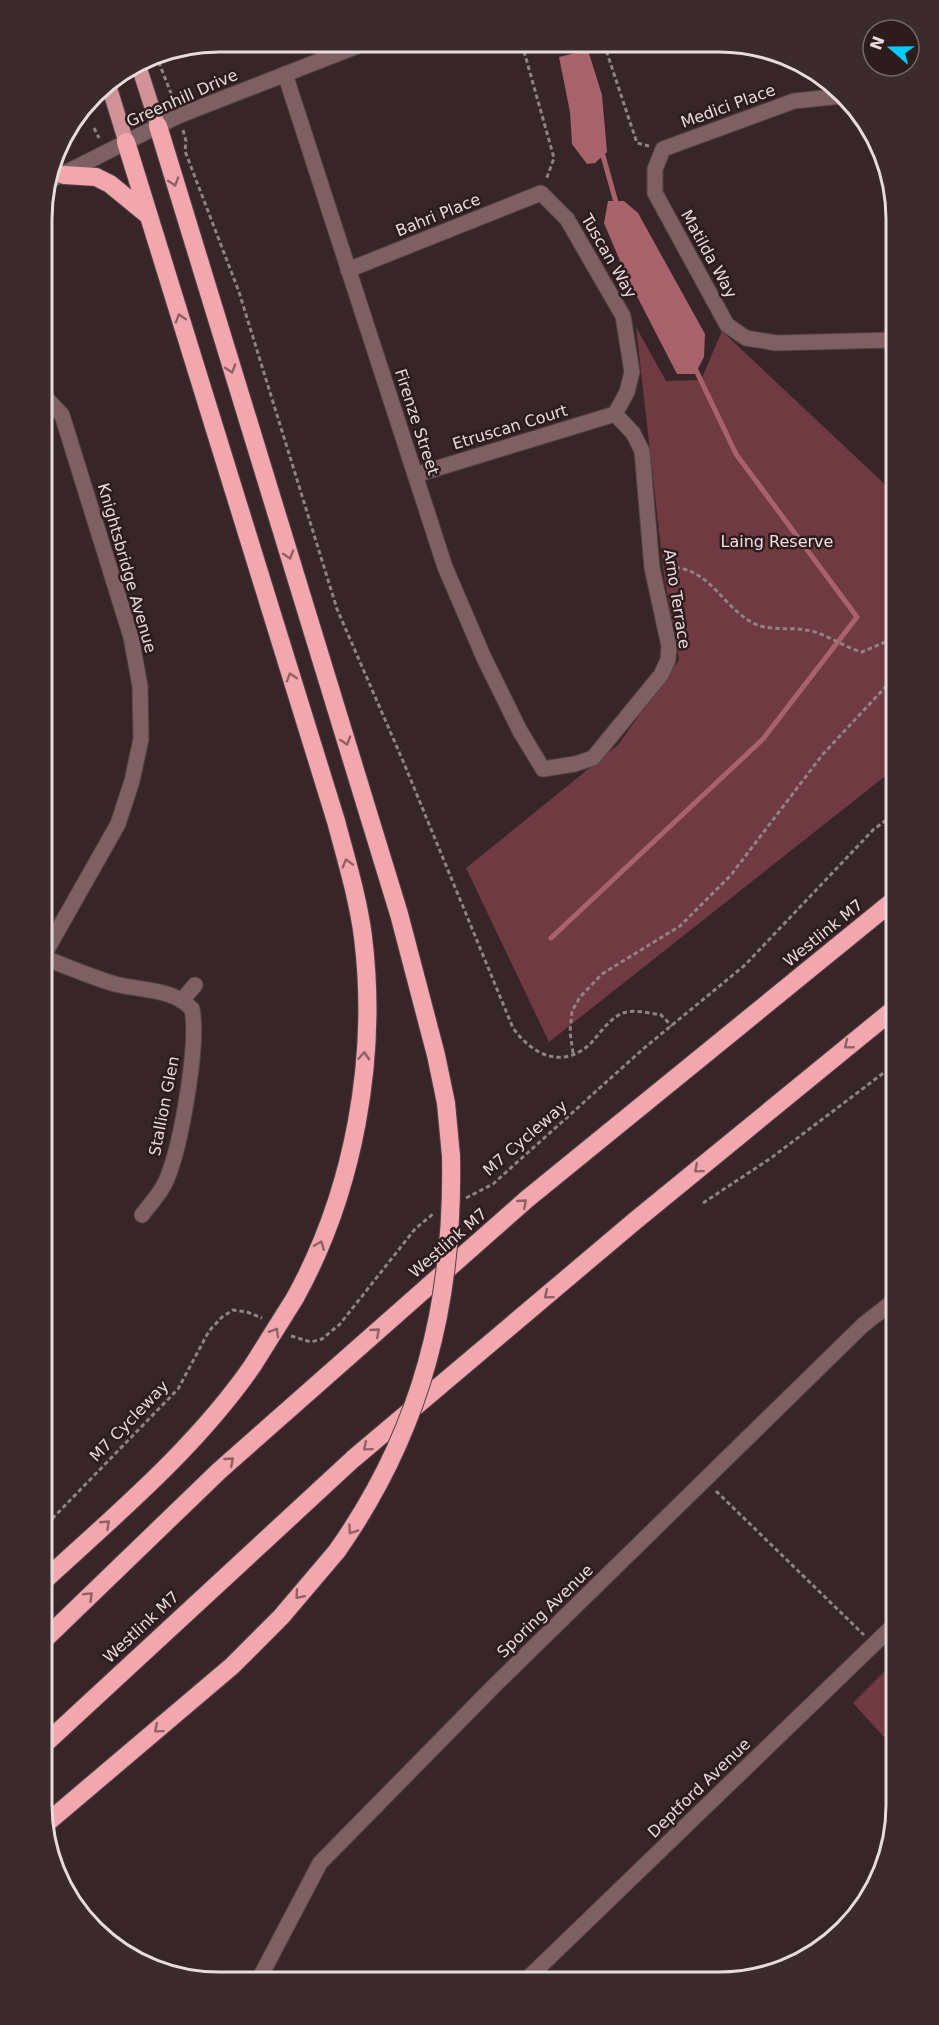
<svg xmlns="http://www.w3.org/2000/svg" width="939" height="2025" font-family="'DejaVu Sans',sans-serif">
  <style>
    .green { fill: #703a42 }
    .water { fill: #a7626b }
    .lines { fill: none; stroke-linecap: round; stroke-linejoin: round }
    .stream { stroke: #a7626b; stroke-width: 5 }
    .minor-casing { stroke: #534244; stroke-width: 17 }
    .tertiary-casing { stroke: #534244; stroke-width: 17 }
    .primary-casing { stroke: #534244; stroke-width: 17 }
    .motorway-casing { stroke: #534244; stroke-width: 20 }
    .path { stroke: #918284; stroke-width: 3; stroke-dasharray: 4.5 3; stroke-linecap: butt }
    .minor { stroke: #7e5f62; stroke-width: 15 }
    .tertiary { stroke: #7e5f62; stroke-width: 15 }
    .primary { stroke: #d19299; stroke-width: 15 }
    .motorway { stroke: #f2a6ae; stroke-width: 18 }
    .motorway-bridge-casing { stroke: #534244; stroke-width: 20; stroke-linecap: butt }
    .motorway-bridge { stroke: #f2a6ae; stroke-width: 18 }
    .oneway { stroke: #906066 }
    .labels { text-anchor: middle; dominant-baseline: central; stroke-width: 5; stroke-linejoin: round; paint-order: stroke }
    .street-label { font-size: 16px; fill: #e7dbdc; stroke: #2d1b1d }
    .park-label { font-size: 16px; fill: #f4dee0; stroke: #2d1b1d }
    .rim { fill: none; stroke: #e7dbdc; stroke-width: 3 }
  </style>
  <rect width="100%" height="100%" fill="#372527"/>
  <path class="green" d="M636,327L666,381L701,380L722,331L892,491L893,770L549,1042L466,868L618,745L679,660L664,575Z
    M886,1670L896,1681V1750L853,1703Z"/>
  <path class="water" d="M588,50L602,95L607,152L595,163L587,164L572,144L570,112L559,57Z
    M608,201H624L638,213L705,334L704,357L695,374H677L626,275L604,223Z"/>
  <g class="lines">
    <path class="stream" d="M576,44L579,58
      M602,152L617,206
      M551,938L763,739L857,617L736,454L694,366"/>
    <defs>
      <path id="minor" d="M285,74L445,567L484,658L520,731L543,769L575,764L593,758L661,675L668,660L669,646L652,568L642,451L633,433L615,414
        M843,96L794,101L663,149L655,169V193L727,325L746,338L776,343L891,340
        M348,270L541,193L567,219L623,316L632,372L627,392L615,414
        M43,399H47L62,415L131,637L140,686L141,739L132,781L118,824L45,953
        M415,475L615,414
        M45,958C68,967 91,977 115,984C142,991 172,988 192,1009C199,1044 181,1147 166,1181C161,1193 150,1204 142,1215
        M183,999L195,985
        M528,1978L896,1623
        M259,1979L320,1863L493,1687L863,1325L895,1300"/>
      <path id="tertiary" d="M49,181L178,116L365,43"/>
      <path id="primary" d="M138,64L158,126
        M108,83L126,142"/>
      <path id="motorway" d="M158,126L399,914L436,1055L446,1103L451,1156
        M126,142L336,821C346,859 358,898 363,937C378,1058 354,1191 295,1298
        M64,175L96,177L110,184L149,216
        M47,1578C120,1511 197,1446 253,1365
        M47,1637L219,1471L527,1199L893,901
        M48,1741L353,1459L636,1220L894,1009
        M48,1822L232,1666L281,1617L337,1551"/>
    </defs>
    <use href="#minor" class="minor-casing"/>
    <use href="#tertiary" class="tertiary-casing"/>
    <use href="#primary" class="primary-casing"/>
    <use href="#motorway" class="motorway-casing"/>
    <path class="path" d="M522,44L554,158L546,180
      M604,44L637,143L649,146
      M156,55L174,101
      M94,128L99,138
      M183,130L186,141L185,151L239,292L337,609L403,761L513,1028C533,1056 564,1070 592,1042C601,1032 610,1018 623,1013C634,1009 649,1013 661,1015L672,1026
      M668,567C711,567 721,607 755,624C771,631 790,627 806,630C826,633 843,647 862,652L892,639
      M573,1053L570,1032L572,1011L580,997L602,974L680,926L731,875L823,754L893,679
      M466,1198L493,1184L643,1049L745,965L873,830L893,815
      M703,1203L771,1158L894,1065
      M291,1336L311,1342L322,1339L340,1324L415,1229L433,1214
      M716,1491L864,1635
      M47,1524L178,1389L209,1331L222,1317L233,1310L247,1312L262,1318"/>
    <use href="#minor" class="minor"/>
    <use href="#tertiary" class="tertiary"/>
    <use href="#primary" class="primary"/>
    <use href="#motorway" class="motorway"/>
    <defs>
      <path id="motorway-bridge" d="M253,1365L295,1298
        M337,1551C422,1430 454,1302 451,1156"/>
    </defs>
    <use href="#motorway-bridge" class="motorway-bridge-casing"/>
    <use href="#motorway-bridge" class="motorway-bridge"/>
  </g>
  <defs><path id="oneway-chevron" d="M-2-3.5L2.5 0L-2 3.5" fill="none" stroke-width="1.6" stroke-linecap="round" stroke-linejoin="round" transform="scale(1.5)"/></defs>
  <g class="oneway">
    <use href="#oneway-chevron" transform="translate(174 182) rotate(73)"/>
    <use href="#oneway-chevron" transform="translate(180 318) rotate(-107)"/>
    <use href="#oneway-chevron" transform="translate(231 369) rotate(73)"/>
    <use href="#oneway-chevron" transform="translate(289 555) rotate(73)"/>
    <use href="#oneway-chevron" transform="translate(291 677) rotate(-107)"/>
    <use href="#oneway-chevron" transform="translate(346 741) rotate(73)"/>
    <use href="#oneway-chevron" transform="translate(347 863) rotate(-106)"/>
    <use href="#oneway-chevron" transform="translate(848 1045) rotate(141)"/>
    <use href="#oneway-chevron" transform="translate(364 1056) rotate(-87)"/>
    <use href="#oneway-chevron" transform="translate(698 1169) rotate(140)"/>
    <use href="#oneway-chevron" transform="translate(523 1203) rotate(-41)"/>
    <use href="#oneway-chevron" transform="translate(320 1245) rotate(-68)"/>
    <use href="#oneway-chevron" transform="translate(548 1295) rotate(140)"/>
    <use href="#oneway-chevron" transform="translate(275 1332) rotate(-59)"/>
    <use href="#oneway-chevron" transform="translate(376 1332) rotate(-41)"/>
    <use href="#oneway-chevron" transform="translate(367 1447) rotate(140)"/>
    <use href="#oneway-chevron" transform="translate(230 1461) rotate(-41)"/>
    <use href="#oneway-chevron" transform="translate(106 1524) rotate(-43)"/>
    <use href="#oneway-chevron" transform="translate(352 1530) rotate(125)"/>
    <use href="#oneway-chevron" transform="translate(299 1595) rotate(131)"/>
    <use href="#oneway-chevron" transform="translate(89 1596) rotate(-44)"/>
    <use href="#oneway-chevron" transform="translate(158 1729) rotate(140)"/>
  </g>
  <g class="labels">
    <g class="street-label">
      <text transform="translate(182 98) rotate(-24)">Greenhill Drive</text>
      <text transform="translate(728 106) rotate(-20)">Medici Place</text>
      <text transform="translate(438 215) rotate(-22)">Bahri Place</text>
      <text transform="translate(709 254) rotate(61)">Matilda Way</text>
      <text transform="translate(609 256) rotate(60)">Tuscan Way</text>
      <text transform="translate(417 422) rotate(72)">Firenze Street</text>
      <text transform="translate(510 427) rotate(-17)">Etruscan Court</text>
      <text transform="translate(127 568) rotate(74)">Knightsbridge Avenue</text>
      <text transform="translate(677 599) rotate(81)">Arno Terrace</text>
      <text transform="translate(823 933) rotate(-39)">Westlink M7</text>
      <text transform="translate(164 1106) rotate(-79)">Stallion Glen</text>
      <text transform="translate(525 1138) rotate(-41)">M7 Cycleway</text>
      <text transform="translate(448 1243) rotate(-41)">Westlink M7</text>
      <text transform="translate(129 1421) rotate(-46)">M7 Cycleway</text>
      <text transform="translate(545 1611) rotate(-44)">Sporing Avenue</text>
      <text transform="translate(141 1627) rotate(-43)">Westlink M7</text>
      <text transform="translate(699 1788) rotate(-44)">Deptford Avenue</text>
    </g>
    <g class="park-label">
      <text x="777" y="541">Laing Reserve</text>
    </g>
  </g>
  <path d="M0 0H939V2025H0ZM219 52H719A167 167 0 0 1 886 219V1805A167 167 0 0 1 719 1972H219A167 167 0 0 1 52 1805V219A167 167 0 0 1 219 52Z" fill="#3c2a2c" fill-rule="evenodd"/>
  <path class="rim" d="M219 52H719A167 167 0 0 1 886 219V1805A167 167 0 0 1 719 1972H219A167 167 0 0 1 52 1805V219A167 167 0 0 1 219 52Z"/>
  <g transform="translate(891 48) rotate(290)"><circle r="28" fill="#2d1b1d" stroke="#776869" stroke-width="1.5"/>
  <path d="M0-4.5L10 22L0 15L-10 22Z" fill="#00cbf8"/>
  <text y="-9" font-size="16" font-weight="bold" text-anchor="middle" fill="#e7dbdc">N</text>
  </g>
</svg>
